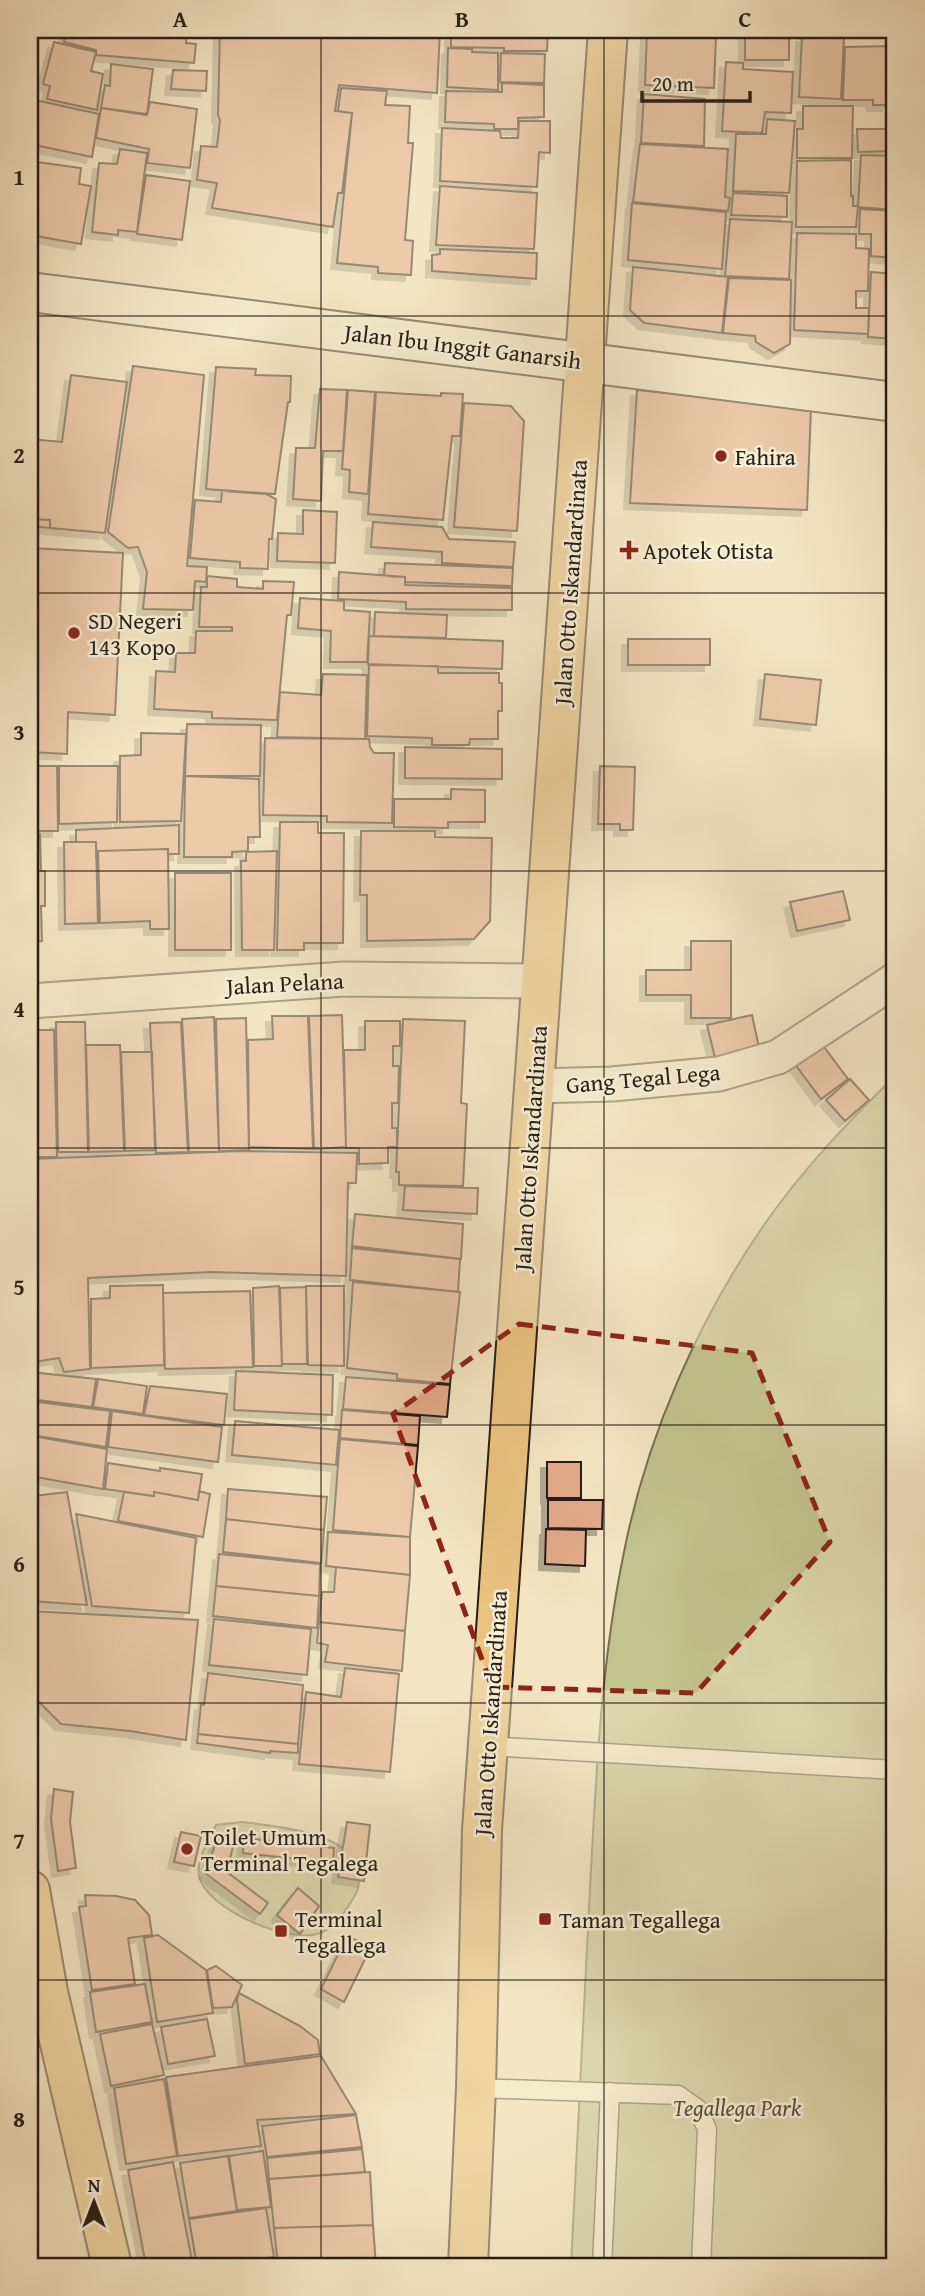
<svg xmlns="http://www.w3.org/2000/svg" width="925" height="2296" font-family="'Gentium Book Plus',serif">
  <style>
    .green { fill: #c2c38e; stroke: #757052; stroke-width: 2 }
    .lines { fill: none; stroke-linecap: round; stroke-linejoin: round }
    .stream { stroke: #6e7f76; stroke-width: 10 }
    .building { fill: #e3aa89; stroke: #281e15; stroke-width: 2; filter: url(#shadow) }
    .service-casing { stroke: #5b5040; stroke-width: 21 }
    .minor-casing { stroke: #5b5040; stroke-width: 37 }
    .secondary-casing { stroke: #281e15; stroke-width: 42 }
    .primary-casing { stroke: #281e15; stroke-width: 42 }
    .service { stroke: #f8efd7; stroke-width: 18 }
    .minor { stroke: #f8efd7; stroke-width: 33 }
    .secondary { stroke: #f8efd7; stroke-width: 38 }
    .primary { stroke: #eac381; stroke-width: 38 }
    .marked { fill: none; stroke: #8f2418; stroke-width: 5; stroke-dasharray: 14 9; stroke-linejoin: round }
    .grid { fill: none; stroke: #281e15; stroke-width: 2; stroke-opacity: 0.55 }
    .poi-dot { fill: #8f2418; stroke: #f8efd7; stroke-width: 2.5 }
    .labels { text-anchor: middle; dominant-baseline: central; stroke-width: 5; stroke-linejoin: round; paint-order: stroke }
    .street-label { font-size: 23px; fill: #281e15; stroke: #f8efd7 }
    .poi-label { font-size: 23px; fill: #281e15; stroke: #f8efd7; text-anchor: start }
    .park-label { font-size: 23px; font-style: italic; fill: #565039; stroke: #f8efd7 }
    .neatline { fill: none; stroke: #281e15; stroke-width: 2.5 }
    .grid-label { font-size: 23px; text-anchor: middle; font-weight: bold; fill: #281e15 }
  </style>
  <defs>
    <filter id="shadow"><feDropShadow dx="-6" dy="6" stdDeviation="0" flood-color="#0004"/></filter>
  </defs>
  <rect width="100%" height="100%" fill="#f4e6c2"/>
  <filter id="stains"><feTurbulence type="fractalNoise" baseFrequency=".00286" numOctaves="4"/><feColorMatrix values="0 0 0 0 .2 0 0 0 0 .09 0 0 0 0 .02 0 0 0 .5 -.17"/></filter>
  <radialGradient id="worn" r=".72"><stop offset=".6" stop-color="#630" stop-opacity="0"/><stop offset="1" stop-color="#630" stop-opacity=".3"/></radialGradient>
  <path class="green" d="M895,1076V2266H571C577,2141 583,2015 590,1889C596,1776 601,1663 624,1552C647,1436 697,1322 764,1225C802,1170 848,1122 895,1076Z
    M242,1822C273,1826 354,1832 358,1872C360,1883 359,1888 354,1897C344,1913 336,1928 317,1934C287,1943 206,1909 199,1876C196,1859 209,1840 216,1825Z"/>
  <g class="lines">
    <path class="stream" d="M30,46L34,30"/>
  </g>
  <path class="building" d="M66,30H187L186,43L196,44L194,63L96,55V50L64,42Z
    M220,30H440L437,93L339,85L335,111L352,113L342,193H338L333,227L212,208L217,183L197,180L201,146L217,147L220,120L218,115Z
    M451,30H548L547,51H504V48L451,47Z
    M745,30H795V37H789V60H745Z
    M804,30H835V32L804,33Z
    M647,33L716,36L714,88L645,85Z
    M802,36L844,38L841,99L799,97Z
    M54,42L96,52L91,71L103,74L97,110L47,99L50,86L43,84Z
    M895,46V101H888V105H873V100H843L845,47Z
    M448,48L472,49V52L498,53V90L447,87Z
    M501,53L545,54L544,83L500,82Z
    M726,62L743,63V69L793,72L791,113L765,112L762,133L722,131Z
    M111,64L153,69L147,114L101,108L105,85L110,86Z
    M173,70L207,71L206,91L171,89Z
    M502,83L544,85V117L518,118V129H494V124L445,122L446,91L502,92Z
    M341,88L387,91L385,105L410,106L408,143H413L405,240L413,241L411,275L378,273V267L337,263L352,113L338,111Z
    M644,94L705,99L704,146L641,143Z
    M35,100L99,114L92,157L30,144V119Z
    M150,102L197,109L190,168L147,163L149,149L96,138L101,108L147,115Z
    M803,106H853L852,158H797V129H803Z
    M767,119L795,121L789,193L733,191L736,134H766Z
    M519,121H550V153L539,152L537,187L440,181L442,128L500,131L501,138H518Z
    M857,129H895V151L858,152Z
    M640,144L728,149L725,197L730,198L728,211L633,202Z
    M120,149L147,153L137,232L118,230V235L92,232L99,163L117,164Z
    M861,155L895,156V210L858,207Z
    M851,160V196H853V206H858L856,227H796L797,161Z
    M37,162L81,168L79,184L91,186L81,244L30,235V201Z
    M146,175L190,181L182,240L137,234Z
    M440,186L537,193L534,249L436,245Z
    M733,193L787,196V217L731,215Z
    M632,203L726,212L722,269L628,260Z
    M860,209L895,211V272V258L871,256V234H859Z
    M730,219L792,222L789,279L725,276Z
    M797,233L856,234V248L869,249L868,291H856V308H869L868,334L794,330Z
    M440,249L537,253L536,279L432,271V255L440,254Z
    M633,267L728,277L722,333L644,323L630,310Z
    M871,272L895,274V339L868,337Z
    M729,278L791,280L790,344L774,353L756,342L755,336L723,333Z
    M133,366L204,375L187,566L207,567L206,582L195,581L193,610L143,609L147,572L138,547L128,548L108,532Z
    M216,367L256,369L255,375L291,376L290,402H288L275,494L206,489Z
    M71,375L127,382L105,533L50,528V520L30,519V439L62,442Z
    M320,389L347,390L343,451H323L321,501L293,499L296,448H315Z
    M348,390L375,392L368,494L349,492L350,470L342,469Z
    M637,390L811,408L807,510L630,503Z
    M376,392L441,396V393L463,394L460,436H452L443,520L368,514Z
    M464,403L511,406L524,421L517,531L454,527Z
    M222,491L266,494L276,499L272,539H269L268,569L240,568V562L190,558L195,500L221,502Z
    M303,510L337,512L335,563L277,561L278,533L303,534Z
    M30,519L50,520V528L30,526Z
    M373,522L442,527L449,539L515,542L513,567L442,563V552L371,547Z
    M30,548L123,553L115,715L68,712L67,754L30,752Z
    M385,563L513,568L512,586L405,582V577L384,576Z
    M339,572L405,577V585L512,588V610L406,609V602L338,599Z
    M207,576L237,579V587L263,589V581L294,582L291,615H287L277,720L212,718V712L154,709L156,671L175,672L176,653H195L196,631H232V627H199L201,587H207Z
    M300,598L344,601V610L370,612L367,662H330L331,631L298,628Z
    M375,612L447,615L446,638L374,636Z
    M369,636L503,641L502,669L368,664Z
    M628,639H710V665H628Z
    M369,665L438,666V673H499V683H502V711H498V739H470L469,745H432V738L367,736Z
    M323,674L367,675L365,739L277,737L280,692L321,695Z
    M765,674L821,680L816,725L760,719Z
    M187,724L261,725L260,776H185Z
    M141,733L186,734L181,821L120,822V756L141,755Z
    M265,738L369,739L370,747L374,753H394L392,823L327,822V816L263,815Z
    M405,747L502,749V779L405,778Z
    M30,766H57L58,831H30Z
    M59,766H118L117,822L59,824Z
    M600,766L635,767L633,830H620V824H598Z
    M185,776L259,779L260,837H248V851L232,852V857H184Z
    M451,789L485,790V822H448V828L394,827V799H451Z
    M280,822H318V833H344L343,943H304V950H277Z
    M179,825V854H168V849L98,851V857H96V842H76V830Z
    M361,831H435V837L492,838L490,921L474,939L367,941V895H360Z
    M40,834L41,871H45V906H41L42,941L30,942V835Z
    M64,842H96L98,923L65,924Z
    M168,849L169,929H150V921L100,923L98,851Z
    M277,851L274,950H242L241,861H246V852Z
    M175,873H231V950H175Z
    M843,891L850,920L797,931L790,902Z
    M691,941H731V1018H691V995H646V970H691Z
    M342,1015L346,1147L314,1149L309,1016Z
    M752,1015L760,1052L716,1062L707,1025Z
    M272,1016H308L313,1149L249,1147L248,1040L273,1039Z
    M214,1017L219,1152H189L182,1019Z
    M246,1018L249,1150L219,1151L216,1019Z
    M403,1019L465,1021L461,1103L467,1104L463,1186L399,1185V1172H396Z
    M365,1021H400V1046H393V1066H399L398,1103H392V1128H397V1147H388V1163L359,1164V1148H346L344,1050H365Z
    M56,1022H85L88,1152H58Z
    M181,1022L188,1152L156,1153L150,1023Z
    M30,1030H54L57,1157H30Z
    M821,1043L848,1079L821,1099L794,1063Z
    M86,1045H120L124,1151L89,1152Z
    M121,1052H152L155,1150L125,1151Z
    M850,1079L869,1100L845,1121L826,1100Z
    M241,1151L357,1153L356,1183H348L346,1276L211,1272L88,1278L90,1369L64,1372L59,1358L33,1362L30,1347V1159Z
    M405,1186L478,1188L477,1214L403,1210Z
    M355,1214L463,1224L461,1259L352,1246Z
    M352,1248L460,1259L458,1292L350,1280Z
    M353,1282L460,1292L450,1384L397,1379V1374L347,1368Z
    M163,1285L164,1365L91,1368V1299L110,1298V1286Z
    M279,1286L282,1366H254L253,1288Z
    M306,1286H344V1366L308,1365Z
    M306,1287L307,1364H282L280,1288Z
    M250,1291L253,1367L165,1369L163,1293Z
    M236,1371L333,1375L332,1415L234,1410Z
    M30,1372L96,1379L92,1407L30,1399Z
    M346,1377L450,1385L447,1417L343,1409Z
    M98,1379L147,1386L143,1414L93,1407Z
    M150,1386L227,1394L224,1425L144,1415Z
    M30,1401L110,1411L106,1447L32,1435L35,1421L30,1420Z
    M342,1410L420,1416L418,1445L340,1438Z
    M112,1411L222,1427L218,1462L108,1447Z
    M235,1421L339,1430L336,1465L232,1455Z
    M32,1436L107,1449L103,1489L30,1476Z
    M340,1439L418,1446L410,1537L333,1530Z
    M547,1462H581V1498H547Z
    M108,1463L160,1471V1468L202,1474L198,1500L154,1492V1496L105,1489Z
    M228,1489L327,1497L324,1530L226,1519Z
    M199,1491L210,1494L203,1537L118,1521L124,1492L154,1496V1492L198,1500Z
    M67,1492L87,1605L30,1601V1516L36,1515L33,1496Z
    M548,1500H603L602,1529L548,1528Z
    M76,1514L196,1538L189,1613L92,1606Z
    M226,1519L324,1530L321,1563L223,1552Z
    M546,1529L586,1530L585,1566L545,1564Z
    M328,1532L410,1537V1575L326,1566Z
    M219,1554L320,1564L319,1596L216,1586Z
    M336,1567L410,1575L405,1631L319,1622L322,1592H334Z
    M216,1586L319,1596L317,1628L213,1616Z
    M30,1611L198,1620L186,1740L130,1731L61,1724L32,1695L30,1674Z
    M214,1619L311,1629L307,1675L209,1665Z
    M319,1622L405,1631L402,1671L325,1662L328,1645L317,1643Z
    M345,1668L399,1674L390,1772L299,1764L306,1692L341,1697Z
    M208,1673L303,1685L298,1744L198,1734L201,1704L204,1705Z
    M198,1734L298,1744V1753L270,1751V1753L197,1743Z
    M54,1789L73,1792L70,1822L76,1868L58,1871L51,1819Z
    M347,1822L370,1825L364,1881L338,1877Z
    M181,1832L201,1836L194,1866L174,1862Z
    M218,1837L234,1842L227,1872L268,1903L260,1914L205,1873Z
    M244,1838L334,1848L333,1863L243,1853Z
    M298,1888L319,1906L300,1934L277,1915Z
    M85,1895L116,1896L135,1900L149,1915L152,1935L128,1938L135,1984L92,1990L79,1907L86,1906Z
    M158,1935L206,1970L213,2013L157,2022L144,1938Z
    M347,1936L371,1947L344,2002L321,1989Z
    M216,1966L242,1985L232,2007L213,2008L207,1970Z
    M145,1984L152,2022L96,2032L90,1992Z
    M239,1993L300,2026L318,2040L320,2054L245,2064L237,2000Z
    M207,2019L215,2056L168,2064L161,2027Z
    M152,2024L164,2075L111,2086L100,2034Z
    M321,2056L356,2114L257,2120L261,2146L178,2156L166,2077Z
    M164,2079L177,2156L126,2164L114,2088Z
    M356,2115L362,2147L267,2157L262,2126Z
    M362,2149L365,2172L269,2179L267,2158Z
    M263,2151L271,2207L237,2210L229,2156Z
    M228,2156L237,2211L189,2218L180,2163Z
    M173,2162L193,2266H146L128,2170Z
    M370,2172L373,2225L274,2228L269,2179Z
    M266,2208L274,2257L211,2266H197L189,2219Z
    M373,2225L376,2266H278L274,2228Z
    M271,2263L272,2266H243Z"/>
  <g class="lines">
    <defs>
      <path id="service" d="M487,1746L895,1770
        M476,2088L678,2095L698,2109L707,2129L701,2266
        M602,2266L610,2092"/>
      <path id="minor" d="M30,1001L344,979L542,981
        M534,1086L612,1084L719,1074L778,1057L895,980"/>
      <path id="secondary" d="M30,292L895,402"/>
      <path id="primary" d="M30,1890L48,1992L112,2266
        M468,2266L476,2088L482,1830L608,30"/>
    </defs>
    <use href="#service" class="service-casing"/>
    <use href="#minor" class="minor-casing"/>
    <use href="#secondary" class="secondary-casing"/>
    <use href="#primary" class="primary-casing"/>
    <use href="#service" class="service"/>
    <use href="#minor" class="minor"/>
    <use href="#secondary" class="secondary"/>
    <use href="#primary" class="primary"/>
  </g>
  <path d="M0 0H925V2296H0ZM519,1324L752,1353L830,1542L696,1693L492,1687L393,1414Z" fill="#f4e6c2" fill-opacity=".55" fill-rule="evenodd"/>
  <path class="marked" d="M519,1324L752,1353L830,1542L696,1693L492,1687L393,1414Z"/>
  <path class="grid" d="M321,30V2266M604,30V2266M30,316H895M30,593H895M30,871H895M30,1148H895M30,1425H895M30,1703H895M30,1980H895"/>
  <g class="poi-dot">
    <circle cx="721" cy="456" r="7"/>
    <path d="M625.5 539.5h7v7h7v7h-7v7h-7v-7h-7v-7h7z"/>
    <circle cx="74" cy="633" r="7"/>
    <circle cx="187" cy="1849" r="7"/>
    <rect x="538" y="1912" width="14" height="14" rx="3.5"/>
    <rect x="274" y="1924" width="14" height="14" rx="3.5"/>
  </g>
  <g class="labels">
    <g class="street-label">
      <text transform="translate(463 346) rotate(7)">Jalan Ibu Inggit Ganarsih</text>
      <text transform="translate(570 582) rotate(-86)">Jalan Otto Iskandardinata</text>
      <text transform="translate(285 983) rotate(-3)">Jalan Pelana</text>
      <text transform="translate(643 1078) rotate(-5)">Gang Tegal Lega</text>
      <text transform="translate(530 1148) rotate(-86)">Jalan Otto Iskandardinata</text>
      <text transform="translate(490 1713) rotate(-86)">Jalan Otto Iskandardinata</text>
    </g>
    <g class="poi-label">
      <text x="735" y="456">Fahira</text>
      <text x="643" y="550">Apotek Otista</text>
      <text x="88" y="620">SD Negeri<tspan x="88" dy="26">143 Kopo</tspan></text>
      <text x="201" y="1836">Toilet Umum<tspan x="201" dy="26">Terminal Tegalega</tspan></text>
      <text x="295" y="1918">Terminal<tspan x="295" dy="26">Tegallega</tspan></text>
      <text x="559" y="1919">Taman Tegallega</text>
    </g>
    <g class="park-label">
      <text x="737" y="2107">Tegallega Park</text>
    </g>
  </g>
  <rect width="925" height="2296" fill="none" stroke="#f4e6c2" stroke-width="77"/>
  <g transform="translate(94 2202)" stroke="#f8efd7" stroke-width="5" paint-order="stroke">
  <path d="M0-5L12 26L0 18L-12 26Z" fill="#281e15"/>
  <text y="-10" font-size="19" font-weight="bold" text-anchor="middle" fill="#281e15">N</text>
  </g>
  <path d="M642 91v10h108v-10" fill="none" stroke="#281e15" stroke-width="3.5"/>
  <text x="652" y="91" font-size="21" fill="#281e15" stroke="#f8efd7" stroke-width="5" paint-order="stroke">20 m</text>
  <rect x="38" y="38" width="848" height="2220" class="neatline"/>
  <g class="grid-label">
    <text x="180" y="27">A</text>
    <text x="462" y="27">B</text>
    <text x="745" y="27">C</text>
    <text x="19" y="185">1</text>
    <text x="19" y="463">2</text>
    <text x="19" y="740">3</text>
    <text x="19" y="1017">4</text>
    <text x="19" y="1295">5</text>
    <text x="19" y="1572">6</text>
    <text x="19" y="1849">7</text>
    <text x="19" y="2127">8</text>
  </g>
  <rect width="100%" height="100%" filter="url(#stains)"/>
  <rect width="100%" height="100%" fill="url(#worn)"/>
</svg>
